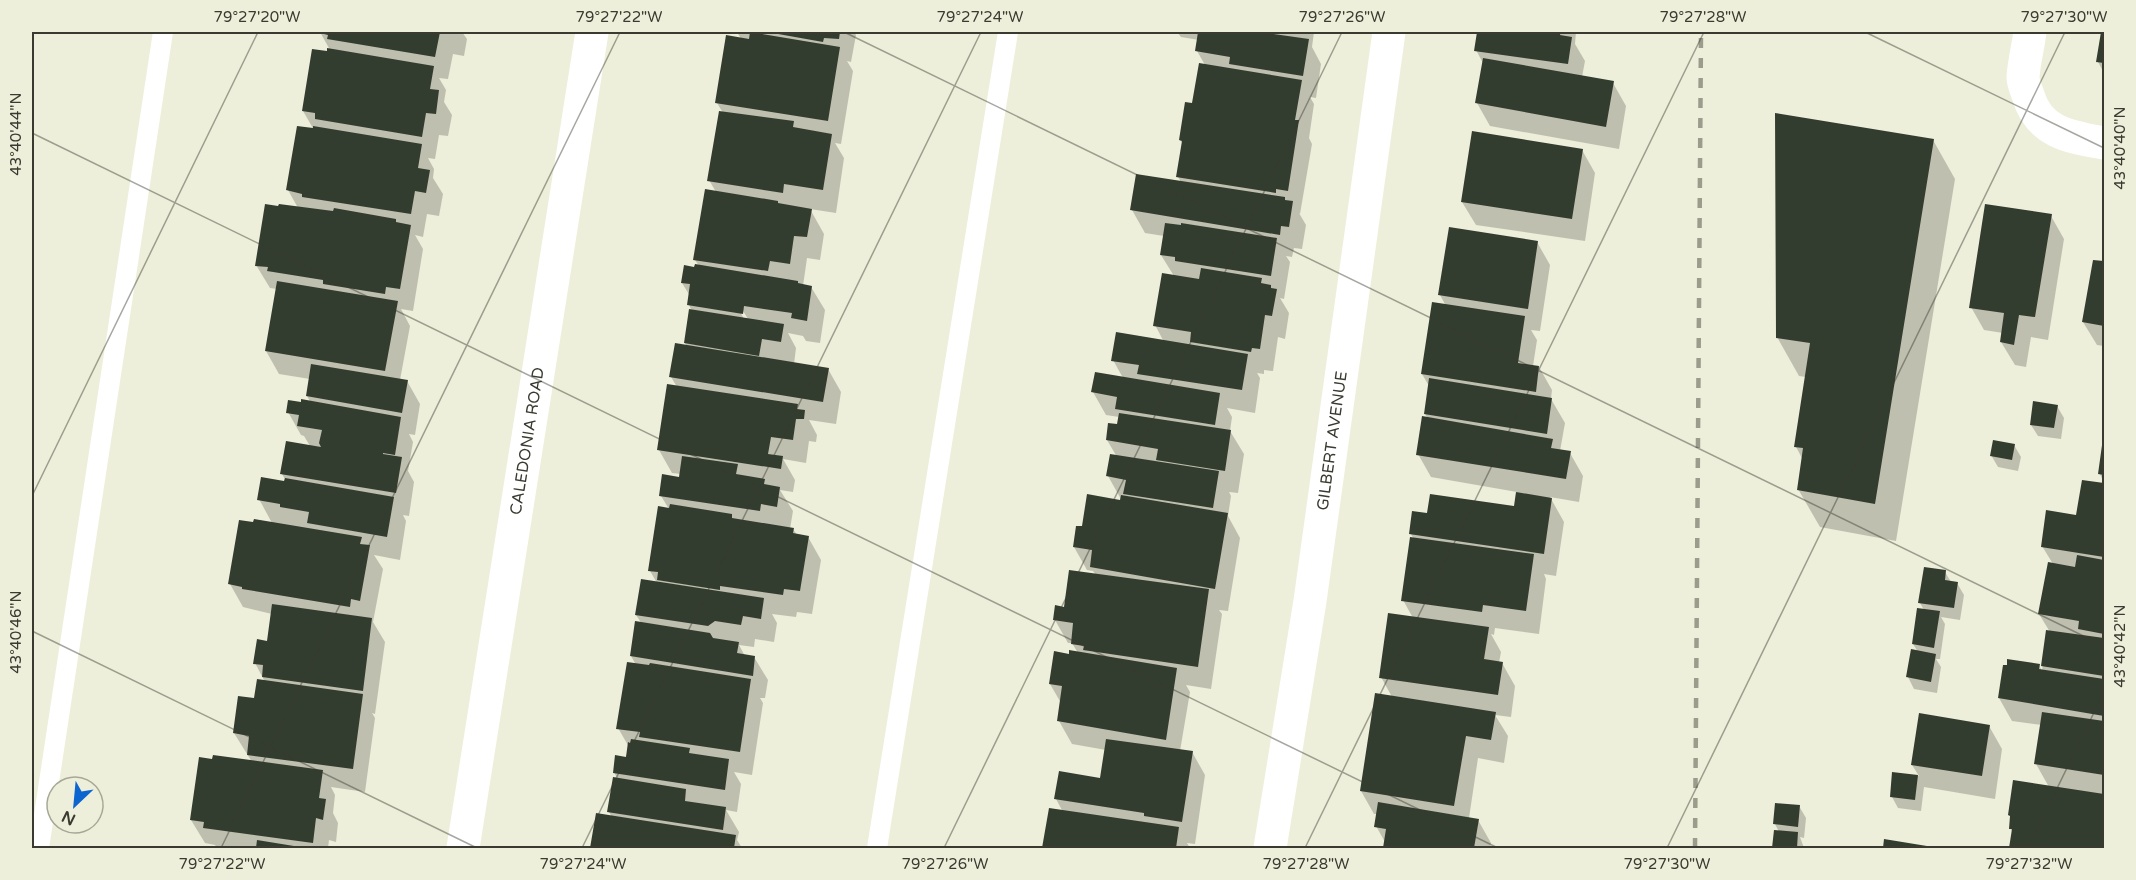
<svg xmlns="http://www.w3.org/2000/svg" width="2136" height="880" font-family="'Varela Round',sans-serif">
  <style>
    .shadow { fill: #0003; fill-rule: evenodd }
    .building { fill: #333d2f }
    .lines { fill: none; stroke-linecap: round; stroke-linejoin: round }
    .lane { stroke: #fff; stroke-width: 20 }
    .street { stroke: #fff; stroke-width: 33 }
    .secondary { stroke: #fff; stroke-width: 33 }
    .rail { stroke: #9c9c8d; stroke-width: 4.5; stroke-dasharray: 10 10; stroke-linecap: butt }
    .ticks { fill: none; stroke: #3a3a31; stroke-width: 1.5; stroke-opacity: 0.45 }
    .labels { text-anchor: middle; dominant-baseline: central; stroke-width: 6; stroke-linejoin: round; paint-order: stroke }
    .street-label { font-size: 16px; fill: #3a3a31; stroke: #eeefda }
    .neatline { fill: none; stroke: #3a3a31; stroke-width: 2 }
    .ticks-label { font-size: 15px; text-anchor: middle; fill: #3a3a31 }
  </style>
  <rect width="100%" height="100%" fill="#eeefda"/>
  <path class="shadow" d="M320,32H462L467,39L464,56L453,54L448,79L439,78L446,90L444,102L452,115L448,136L439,135L435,159L428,158L434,169L433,178L443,194L439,216L427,214L423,237L415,235L423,249L413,311L401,309L410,326L400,380L407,381L420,404L415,435L409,434L413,442L408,471L414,482L409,516L403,515L406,521L400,560L374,555L383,569L373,622L385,642L375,714L372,713L375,718L365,792L331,787L335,795L333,813L338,823L336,842L329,840L328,848H217L215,845L205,843L191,820L252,762L234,733L265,682L255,663L268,642L272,614L243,607L230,584L272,523L259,499L287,483L282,474L310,446L304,436L301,435L288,412L311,403L307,396L310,379L279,374L266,351L277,289L270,288L256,265L298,208L288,190L314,130L303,111L330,50Z
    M737,32H854L856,35L851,62L847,61L853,71L841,144L835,143L844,158L836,213L810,209L824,234L820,260L807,258L803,286L811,287L825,310L820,343L806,341L803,336L788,333L796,348L794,364L828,369L841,392L836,424L809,420L817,435L816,442L809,441L806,463L783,459L795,480L793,492L780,490L793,511L790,529H793L797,535L808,537L821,560L812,614L797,612L796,617L772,614L777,623L774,642L755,639L754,647L739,645L745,656L754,657L768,680L765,698H760L763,703L752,775L734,772L741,784L737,812L726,810L739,832L737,840L742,848H591L597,814L612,817L609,812L618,780L614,772L627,758L629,747L618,728L636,665L631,656L642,624L636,615L657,583L650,571L669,509L661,496L680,479L681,474L672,473L659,450L677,387L671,377L687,347L685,343L692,311L689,305L690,296L682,283L699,266L695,260L716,192L709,180L723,113L717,103L741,39ZM740,306L748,319H744L738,308Z
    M1177,32H1314L1312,47L1321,64L1316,98L1310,97L1314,104L1309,138L1312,144L1300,214L1299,213L1306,225L1302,249L1294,248L1292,257L1286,256L1290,262L1284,299L1280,298L1289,313L1285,339L1278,337L1273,371L1264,370V374L1257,373L1260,378L1255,413L1227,408L1232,417L1230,431L1244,454L1238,493L1229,492L1231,496L1228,516L1240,538L1228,611L1219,610L1222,614L1211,689L1186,685L1190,692L1180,751L1192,752L1205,775L1195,844L1187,843L1190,848H1044L1050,810L1063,812L1056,799L1101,780L1106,750L1072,744L1059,721L1061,703L1050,684L1070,655L1078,653L1072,643H1068L1055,620L1096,575L1093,571L1087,570L1074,547L1083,528L1122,501L1108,476L1117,457L1107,440L1118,425L1119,417L1106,415L1093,392L1123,378L1113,360L1164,342L1155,325L1174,276L1161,255L1164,236L1145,233L1132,210L1181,182L1178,177L1183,144L1180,140L1205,65L1197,51L1199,40L1181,37Z
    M1478,32H1576L1575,44L1585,61L1582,77L1613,83L1626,106L1619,149L1490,126L1477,103L1484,65L1476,50Z
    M2103,32H2104V73L2098,62Z
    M1933,140L1955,179L1896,541L1820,527L1798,489L1803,460L1796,447L1806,377L1799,376L1777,337Z
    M1582,150L1595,173L1585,241L1476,225L1462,202Z
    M2051,216L2064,239L2048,340L2031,337L2026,367L2015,365L2001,342L2003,333L1984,330L1971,307Z
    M1537,242L1550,265L1540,331L1531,330L1537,340L1533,366L1539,367L1552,390L1551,399L1565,423L1560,451L1570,453L1583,476L1579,502L1550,497L1564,522L1556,576L1544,574L1546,579L1539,634L1495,628L1494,635L1491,634L1501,652L1499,663H1502L1515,686L1511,717L1495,715L1508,736L1504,763L1478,758L1469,818L1478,820L1491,843L1490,848H1385L1386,844L1376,826L1377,814H1374L1361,791L1392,697L1381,677L1413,618L1403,600L1414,539L1410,533L1428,514L1515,507L1517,492L1431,477L1418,454L1428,419L1425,414L1429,386L1422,374L1446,306L1440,295Z
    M2095,261L2104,263V346L2097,345L2083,322Z
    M2057,406L2064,418L2061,439L2038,436L2031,425Z
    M2104,440V483L2100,474Z
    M2014,445L2021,457L2018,471L1998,467L1991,455Z
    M2083,482L2104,485V848H2010L2013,833L2010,828L2011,818L2009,814L2049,787L2036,764L2042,725L2012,721L1999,698L2039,665L2042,671L2047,632H2050L2039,614L2053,564L2042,546L2078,517Z
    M1945,572L1951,582L1957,583L1964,595L1960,620L1941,617L1945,624L1940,659H1936L1941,667L1937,693L1914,689L1908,677L1918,652L1913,644L1924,610L1920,603Z
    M1989,726L2002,749L1995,799L1924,787L1921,811L1898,808L1892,797L1894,774L1919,776L1912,765Z
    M1799,806L1806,818L1804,838L1800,837L1804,848H1774L1775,831L1779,832L1775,824Z
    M1886,841L1929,848H1884Z"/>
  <path class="building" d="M316,32H440L435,57L327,39L328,35Z
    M750,32L840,47L828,121L715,103L726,35L749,39Z
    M767,32H840L839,39L824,38L823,42Z
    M1198,32H1260L1309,39L1303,76L1229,64L1230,57L1195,51Z
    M1477,32H1561L1560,35L1572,37L1568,64L1474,51Z
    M2101,32H2104V63L2096,62Z
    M327,48L434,66L430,89L439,90L436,114L426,113L422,137L315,119V113L302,111L312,49L327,51Z
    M1483,58L1614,81L1606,127L1475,103Z
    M1199,63L1302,80L1295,120H1299L1288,191L1276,189V193L1176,177L1182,141L1179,140L1185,102L1192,103Z
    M719,111L794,121L793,127L832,134L823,190L784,184L783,193L707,181Z
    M1775,113L1934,139L1875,504L1797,490L1803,448L1794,447L1810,343L1776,338Z
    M297,126L313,128V126L422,144L418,168L430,170L426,193L415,191L411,214L302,197V194L286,190Z
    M1472,131L1583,149L1572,219L1461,202Z
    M1136,174L1285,197V200L1293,201L1289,227L1281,226L1280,235L1130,210Z
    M705,189L778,201V203L812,209L807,237L794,236L790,264L770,261L768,271L693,260Z
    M265,204L278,206L279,204L333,211L334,208L396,219V222L411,225L400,289L386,287L385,294L323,284V280L267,271L268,267L255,266Z
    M1985,204L2052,214L2035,317L2019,315L2014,345L2000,342L2004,313L1969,308Z
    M1165,223L1181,225V223L1277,238L1271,276L1175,261V257L1160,255Z
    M1449,227L1538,241L1528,309L1438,295Z
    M2093,260L2104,261V326L2082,322Z
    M695,264L798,281V283L812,286L807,321L791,318L792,313L744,306L743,314L687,305L690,284L681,283L684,265L694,267Z
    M1201,268L1262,278L1261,283L1271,285V288L1277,289L1272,316L1265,315L1260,349L1252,348L1251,352L1190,342L1191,332L1153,326L1162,273L1199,279Z
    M277,281L398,301L385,371L265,351Z
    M1432,302L1525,316L1518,363L1539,366L1536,392L1421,374Z
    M689,309L784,324L781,342L762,339L759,356L684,343Z
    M1116,332L1248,354L1242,390L1137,374L1139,365L1111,361Z
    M675,343L829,368L823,402L669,377Z
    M311,364L408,380L402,413L306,396Z
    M1095,372L1220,393L1215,425L1115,409L1117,397L1091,392Z
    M1429,378L1552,398L1547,434L1424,414Z
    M667,384L798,404L797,409L805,410L804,419H796L793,440L771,437L768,454L783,456L781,469L657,450Z
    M301,399L401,417L395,455L383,453V454L402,457L396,493L280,474L286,441L321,447L319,443L322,430L297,426L299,415L286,413L288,400L301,402Z
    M2033,401L2058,405L2054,428L2030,425Z
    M1119,413L1231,430L1225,471L1156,460L1158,449L1106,440L1108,423L1117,424Z
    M1422,416L1553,439L1551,448L1571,451L1566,479L1416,455Z
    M2103,438H2104V475L2098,474Z
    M1993,440L2015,444L2012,460L1990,456Z
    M1110,454L1219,471L1213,508L1123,494L1126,480L1106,476Z
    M682,456L738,464L736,474L765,479L764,484L780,487L777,507L761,504L760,511L659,496L662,474L679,477Z
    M261,477L284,481L285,478L394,497L387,537L307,523L309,512L280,507V504L257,500Z
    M2082,480L2104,483V557L2041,547L2046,510L2076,515Z
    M1516,492L1552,498L1544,554L1409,534L1412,511L1427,513L1430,494L1514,506Z
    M1087,494L1120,500L1121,495L1228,513L1215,589L1090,567L1092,550L1073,547L1076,526H1082Z
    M670,504L732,514V518L794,528L793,533L809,536L800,591L784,589L783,595L720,586V590L657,580L658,572L648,571L658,506L669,508Z
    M254,519L362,537L360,544L370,545L360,601L351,599L350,607L242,589V587L228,584L239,520L253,522Z
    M1410,537L1534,554L1526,611L1483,605L1482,612L1401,601Z
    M2077,555L2104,560V634L2078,629L2079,621L2038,614L2048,562L2075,567Z
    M1924,567L1946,570L1945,580L1958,582L1954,608L1918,603Z
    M1069,570L1209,589L1198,667L1083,650L1084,646L1071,644L1073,623L1053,620L1055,605L1064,607Z
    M641,579L764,598L761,619L743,616L741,625L715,621L708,626L635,615Z
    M272,604L372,618L363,691L262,677L263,665L253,664L257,639L267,641Z
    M1917,608L1940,611L1934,648L1912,644Z
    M1388,613L1489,627L1484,659L1503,662L1498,695L1379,678Z
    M635,621L710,633L713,638L739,642L737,653L755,656L753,676L630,656Z
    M2046,630L2104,638V676L2041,666Z
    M1911,649L1936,654L1931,682L1906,677Z
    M1069,650L1177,668L1166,740L1057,721L1062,686L1049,684L1054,651L1069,654Z
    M2007,659L2040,664L2039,669L2104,679V716L1998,698L2003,665H2007Z
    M627,662L649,665L650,663L751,679L740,752L639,737L640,732L616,729Z
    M257,679L363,694L353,769L247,755L249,736L233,733L238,696L254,698Z
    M1375,693L1496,712L1491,740L1466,736L1454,806L1360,791Z
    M2042,712L2104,721V775L2034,764Z
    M1919,713L1990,725L1982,776L1911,765Z
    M631,739L690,748L689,753L729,759L725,790L613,773L615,755L626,757L628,742L630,743Z
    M1106,739L1193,751L1182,822L1144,816V813L1054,799L1059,771L1100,778Z
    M213,755L323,770L319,798L326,799L323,820L316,818L313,843L203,828L204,822L190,820L199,757L212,759Z
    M1892,772L1918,775L1915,800L1890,797Z
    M613,777L686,789L685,801L726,807L723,830L607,812Z
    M2013,780L2104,794V848H2009L2012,829H2009L2010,816L2008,815Z
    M1378,802L1479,819L1474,848H1383L1386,829L1374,827Z
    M1775,803L1800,805L1798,827L1773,824Z
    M1049,808L1179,827L1176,848H1042Z
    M596,813L736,835L734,848H590Z
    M1774,830L1798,832L1797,848H1772Z
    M1884,839L1933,847V848H1883Z
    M257,840L300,847V848H256Z"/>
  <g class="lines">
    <path class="lane" d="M39,848L163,32
      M877,848L1008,32"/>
    <g class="street">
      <path d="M2030,32C2028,47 2024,62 2023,77C2023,83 2026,89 2028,95C2039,133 2070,137 2104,143"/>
      <path id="s1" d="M1270,848L1310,601L1389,32"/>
    </g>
    <path class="secondary" id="s2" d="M463,848L592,32"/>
    <path class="rail" d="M1695,848L1701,32"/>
  </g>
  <path class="ticks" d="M844,32L2104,646M1865,32L2104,148M32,133L1498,848M32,496L258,32M32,631L477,848M221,848L620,32M582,848L981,32M944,848L1342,32M1305,848L1704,32M1667,848L2065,32M2028,848L2104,692"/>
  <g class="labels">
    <g class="street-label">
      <text stroke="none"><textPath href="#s2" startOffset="412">CALEDONIA ROAD</textPath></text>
      <text stroke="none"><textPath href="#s1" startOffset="412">GILBERT AVENUE</textPath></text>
    </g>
  </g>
  <rect width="2136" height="880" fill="none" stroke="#eeefda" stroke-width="66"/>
  <g transform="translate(75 805) rotate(206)"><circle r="28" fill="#eeefda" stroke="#a6a796" stroke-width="1.5"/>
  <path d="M0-4.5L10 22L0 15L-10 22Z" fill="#0d66cf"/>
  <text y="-9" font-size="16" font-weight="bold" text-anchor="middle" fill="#3a3a31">N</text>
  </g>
  <rect x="33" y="33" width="2070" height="814" class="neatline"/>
  <g class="ticks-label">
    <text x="257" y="22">79°27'20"W</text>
    <text x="619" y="22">79°27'22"W</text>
    <text x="980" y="22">79°27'24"W</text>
    <text x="1342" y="22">79°27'26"W</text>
    <text x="1703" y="22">79°27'28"W</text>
    <text x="2064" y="22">79°27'30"W</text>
    <text transform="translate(16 134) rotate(-90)" y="5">43°40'44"N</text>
    <text transform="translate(2120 148) rotate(-90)" y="5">43°40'40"N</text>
    <text transform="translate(16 632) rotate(-90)" y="5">43°40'46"N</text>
    <text transform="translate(2120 646) rotate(-90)" y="5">43°40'42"N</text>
    <text x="222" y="869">79°27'22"W</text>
    <text x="583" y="869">79°27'24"W</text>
    <text x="945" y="869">79°27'26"W</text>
    <text x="1306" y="869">79°27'28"W</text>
    <text x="1667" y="869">79°27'30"W</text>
    <text x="2029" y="869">79°27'32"W</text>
  </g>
</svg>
